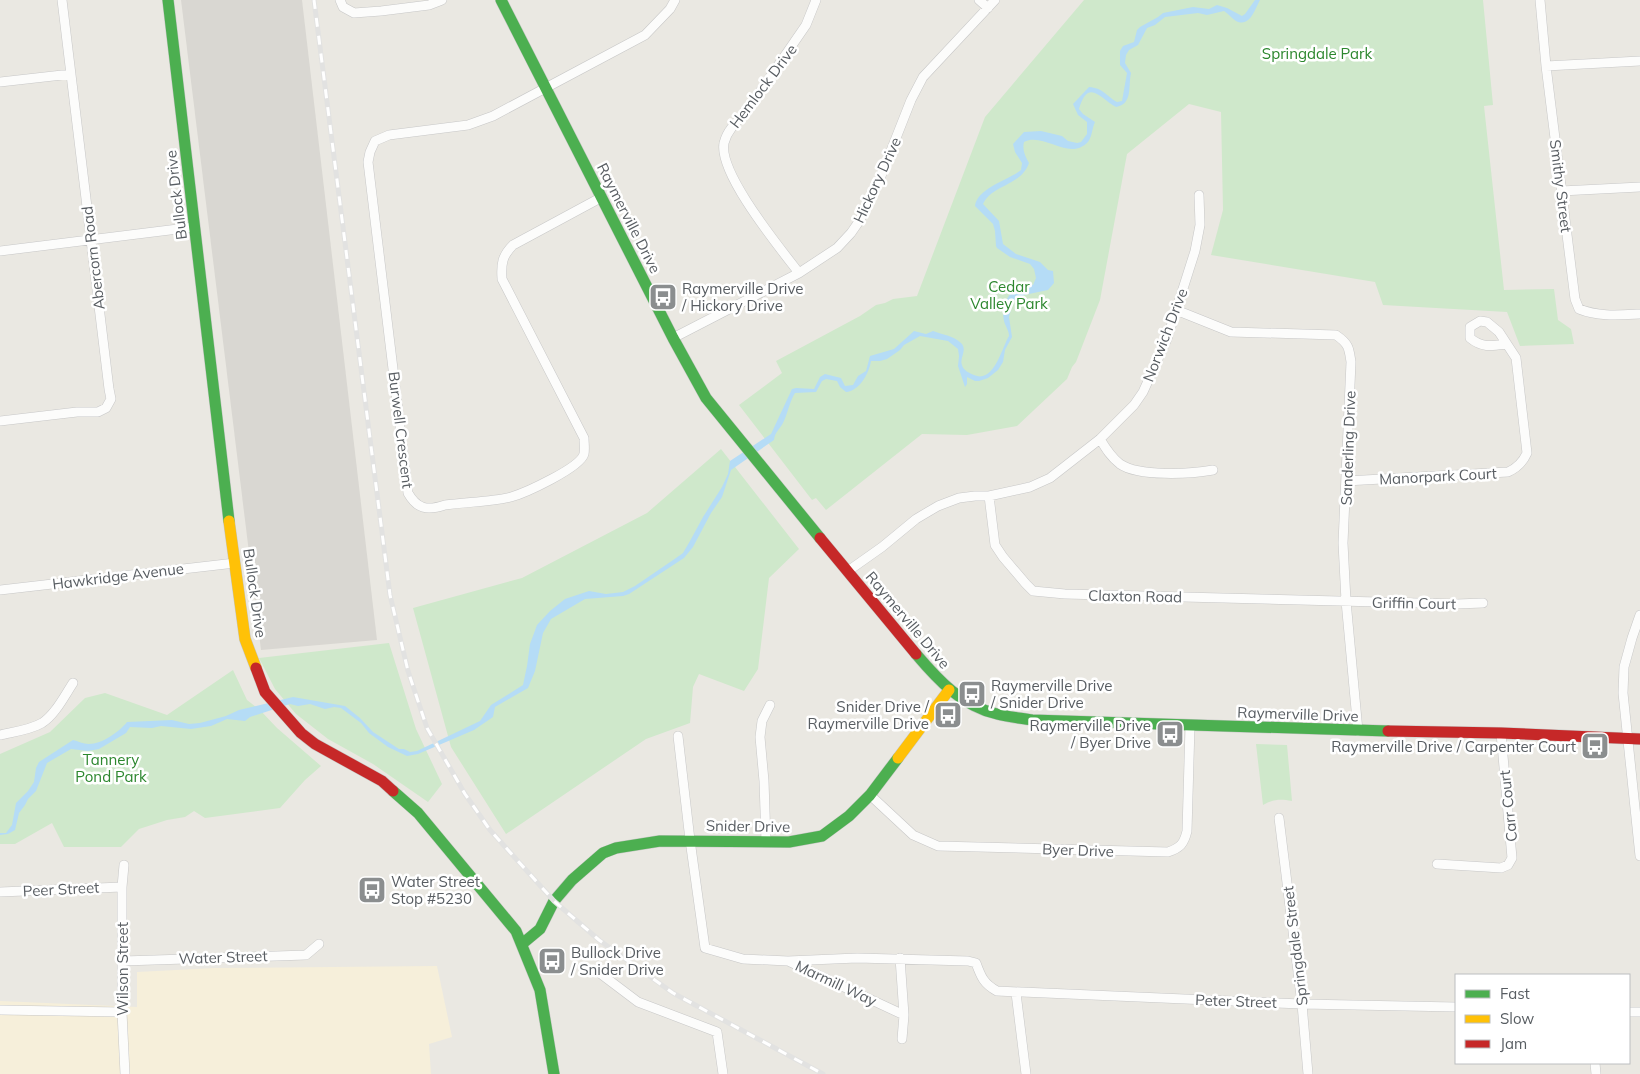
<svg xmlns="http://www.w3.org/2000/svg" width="1640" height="1074" font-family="Mulish,sans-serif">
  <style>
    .commercial { fill: #f6efda }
    .industrial { fill: #d9d7d2 }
    .green { fill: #cfe8cb }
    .water { fill: #b5dcf6 }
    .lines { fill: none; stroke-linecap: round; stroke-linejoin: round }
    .street-casing { stroke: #c7c7c7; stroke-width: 10 }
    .fast-casing { stroke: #c5c6c4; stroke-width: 12 }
    .slow-casing { stroke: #c5c6c4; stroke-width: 12 }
    .jam-casing { stroke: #c5c6c4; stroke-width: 12 }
    .street { stroke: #fcfcfb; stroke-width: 9 }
    .fast { stroke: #4caf50; stroke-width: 11 }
    .slow { stroke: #ffc107; stroke-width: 11 }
    .jam { stroke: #c62828; stroke-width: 11 }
    .rail-casing { stroke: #e2e2e1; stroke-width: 5 }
    .rail { stroke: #fff; stroke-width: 3; stroke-dasharray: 9; stroke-linecap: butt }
    .labels { text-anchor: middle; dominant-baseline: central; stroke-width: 5; stroke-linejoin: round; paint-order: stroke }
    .park-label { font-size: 15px; fill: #2c872e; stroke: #fff }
    .street-label { font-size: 15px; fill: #585d62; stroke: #fff }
    .poi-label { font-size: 15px; fill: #585d62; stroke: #fff; text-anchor: start }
  </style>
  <rect width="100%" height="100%" fill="#eae8e2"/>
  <path class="commercial" d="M437,966L452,1037L429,1044L431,1074H0V1001L137,1007V972L215,968Z"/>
  <path class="industrial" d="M181,0H302L377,640L261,650Z"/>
  <path class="green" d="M1084,0H1483L1493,105L1484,106L1504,290L1554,289L1558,320L1571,329L1574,344L1520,346L1507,312L1383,305L1375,282L1211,255L1223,210L1221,112L1189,104L1127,154L1100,300L1076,362L1072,367L1067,379L1017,426L967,435L922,434L826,510L816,498L812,500L739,405L782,373L776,361L860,316L876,305L885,303L893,299L917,296L985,117Z
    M721,449L799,549L769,578L758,669L744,691L699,674L693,687L690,723L646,739L506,834L451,747L413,608L522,578L647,513Z
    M389,643L416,729L442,784L428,802L373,764L328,739L296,714L275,689L259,658Z
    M233,670L247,700L260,710L277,728L321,766L305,780L280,808L205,818L194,811L185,817L167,820L139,829L121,847H64L52,823L15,844H0V754L50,732L85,698L105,693L167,715Z
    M1256,744L1287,745L1292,801C1280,799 1274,799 1263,805Z"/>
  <path class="water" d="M1255,0H1260C1255,9 1250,28 1236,21C1231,18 1229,14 1224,11L1207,15L1198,13L1165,17L1155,25L1147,28L1138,45L1129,50L1126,55L1125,63L1131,73C1128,87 1133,104 1116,107C1101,99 1088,77 1079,109L1083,114L1095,122C1092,128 1092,138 1087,143C1068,161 1044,132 1024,142C1022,150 1025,156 1029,163C1021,186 993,184 983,204L999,221L1003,244L1016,254L1040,262L1048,270L1053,271L1054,283L1048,290L1024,295L1013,301L1009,317L1012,337L1005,350L1003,362L998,370L988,378L979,381H975L967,377V384L965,387L958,366L959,356L958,349L948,341L920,336L904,345L900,350L887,359L880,361H871C869,374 859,391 846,392L840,387L837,381L826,379L822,381L816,392L795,393C789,403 788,413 783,423C779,430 775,432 774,440L731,470L722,497L711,513L693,547L684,558L629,594L623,596L585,599L551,619L543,633L535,671L528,688L495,707L493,717L474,730L418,754L407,756L388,747L369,733L361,723L341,708L334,707L325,709L310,704L298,706L290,704L250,717L245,721L227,719L211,726L191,729L161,726L152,728L130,727L126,733L99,749L88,751L71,749L47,763L36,791L28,799L25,805L19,813L15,830L8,834L0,835V833H6L12,825L16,803L28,791L34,782L36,768L39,762L73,740C78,741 83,744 89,744C102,744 119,732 127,722L172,720L189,724L200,723L226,716L239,710L293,697L345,706L360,718L373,732L399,749H404L410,752L417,751L480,721L491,705L523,685L527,666L530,644L537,625L550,611L565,599L589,591L606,594L623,592L635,586L676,558L683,553L690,541L703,517L722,487L728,474L730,461L771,434L792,389L796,388L814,389L820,377L825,374L841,378L845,386L853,385L858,376L866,371L870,356L894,349L914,331L926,334L933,331C943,335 952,335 961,343C968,350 959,358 962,365C963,370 969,373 974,375C994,384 1002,347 1009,336C1009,330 1005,326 1004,321C1000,303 1011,289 1026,282L1033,285L1036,278L1034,269L1030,264L1010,257L997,248L996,246L995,231L993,224L975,206C977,188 1009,180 1021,170L1022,163L1015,152L1013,144L1024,132L1041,131L1062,136L1068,141L1077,143L1081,142L1087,134V122L1078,115L1073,104L1089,87C1103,88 1105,95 1117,102L1122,101L1127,73L1120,65V51L1123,46L1134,42L1137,30L1140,27L1158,17L1163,13L1193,7L1209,9L1217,5L1227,8L1242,16L1245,14Z"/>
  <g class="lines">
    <defs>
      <path id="street" d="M340,0L343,7L354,13L381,11L429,5L442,0
        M979,0L988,8
        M1540,0L1546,66L1575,299L1579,309C1599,317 1619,315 1640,314
        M1546,66L1640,61
        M0,82L71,74
        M1561,191L1640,187
        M602,197L513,245C502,256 501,264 502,279L584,438C584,443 585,449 584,454C580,468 525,493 511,497C491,502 465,502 445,505C427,511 417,509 408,493L368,162L370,152L375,141L389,135L468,125L493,116L645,35L670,9L675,0
        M0,251L194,227
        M799,273C780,248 718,173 724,143C727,131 735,123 744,115L806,25L816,0
        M1176,310L1231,332L1336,335C1349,344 1349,348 1351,362L1343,543L1346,601L1358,731
        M673,338L799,273L837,248L851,233L860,220L881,176L911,100L923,77L995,0
        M0,421L77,412H98L106,408L111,399L109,389L62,0
        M1100,439C1106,449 1111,457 1120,464C1139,477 1190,474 1213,470
        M1346,481L1508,472C1517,468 1523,462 1527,453L1516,358L1499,332L1487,322L1480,321L1470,327V338C1482,348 1492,346 1506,344
        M989,496L995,545L1003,557L1026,584L1033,591L1065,594L1457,604L1483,603
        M848,571L882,547L916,519L938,506L959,498L975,496H989L1030,487L1050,478L1100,439L1134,405L1143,392L1167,339L1195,251L1200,225L1199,195
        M0,590L235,563
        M1640,615L1632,638L1624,667L1623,693L1640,856
        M0,735C13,732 30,730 42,723C55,715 65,695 73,683
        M678,736L690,840L705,948L743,959L788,961L904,1015
        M870,795L913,835L938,846L1168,852C1180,848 1184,844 1187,831L1190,726
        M1279,818L1302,1004L1308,1074
        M766,841L764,781L760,737L762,721L770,705
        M1437,864L1501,868L1508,865L1512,858L1501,733
        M124,865L122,887V1012L125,1074
        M0,892L122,887
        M900,958L904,1015L902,1039
        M123,961L306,955L319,944
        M788,961L857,958L968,961L976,963C981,977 984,984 997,991L1302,1004L1456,1007
        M597,971L638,1002L717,1032L723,1074
        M1016,993L1026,1074
        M0,1010L122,1012
        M1629,1012H1640
        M1595,1063L1596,1074"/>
      <path id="fast" d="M168,0L229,521
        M501,0L673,338L706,398L820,538
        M916,654C938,680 962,706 997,714C1008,717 1020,718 1032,720L1388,731
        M393,791L418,813L516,931L540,990L554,1074
        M522,944L540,929L554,901L572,880L603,853L616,848L660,841L789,842L822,836L849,816L870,795L898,758"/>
      <path id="slow" d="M229,521L245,639L256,668
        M898,758L949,690"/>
      <path id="jam" d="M820,538L916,654
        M256,668L265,692L301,733L315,744L382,781L393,791
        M1388,731L1501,733L1640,739"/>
    </defs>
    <use href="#street" class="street-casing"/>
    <use href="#fast" class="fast-casing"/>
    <use href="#slow" class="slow-casing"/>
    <use href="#jam" class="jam-casing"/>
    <use href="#street" class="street"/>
    <use href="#fast" class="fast"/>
    <use href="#slow" class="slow"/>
    <use href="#jam" class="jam"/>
    <defs>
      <path id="rail" d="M314,0L390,595L408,671L427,728L465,794L490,830L554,901L599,940L673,993L823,1074"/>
    </defs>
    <use href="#rail" class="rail-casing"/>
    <use href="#rail" class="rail"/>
  </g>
  <defs>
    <symbol id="bus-square" viewBox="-11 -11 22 22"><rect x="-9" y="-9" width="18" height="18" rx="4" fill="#8b8e8f" stroke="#fff"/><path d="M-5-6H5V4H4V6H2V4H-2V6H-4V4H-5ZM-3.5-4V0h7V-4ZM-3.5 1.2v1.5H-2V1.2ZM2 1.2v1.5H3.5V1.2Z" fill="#fff"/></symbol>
  </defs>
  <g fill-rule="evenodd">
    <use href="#bus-square" x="647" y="281" width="32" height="32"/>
    <use href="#bus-square" x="956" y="678" width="32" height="32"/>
    <use href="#bus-square" x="932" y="699" width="32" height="32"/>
    <use href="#bus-square" x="1154" y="718" width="32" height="32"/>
    <use href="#bus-square" x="1579" y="730" width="32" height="32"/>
    <use href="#bus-square" x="356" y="874" width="32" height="32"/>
    <use href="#bus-square" x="536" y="945" width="32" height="32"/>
  </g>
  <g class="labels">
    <g class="park-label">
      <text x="1317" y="53">Springdale Park</text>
      <text x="1009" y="286">Cedar<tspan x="1009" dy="17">Valley Park</tspan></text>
      <text x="111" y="759">Tannery<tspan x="111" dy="17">Pond Park</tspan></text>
    </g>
    <g class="street-label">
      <text transform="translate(763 86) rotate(-53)">Hemlock Drive</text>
      <text transform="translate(877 180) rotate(-65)">Hickory Drive</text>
      <text transform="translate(1561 186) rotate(83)">Smithy Street</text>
      <text transform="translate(176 195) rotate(-97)">Bullock Drive</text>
      <text transform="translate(629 218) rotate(63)">Raymerville Drive</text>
      <text transform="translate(93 258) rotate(-97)">Abercorn Road</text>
      <text transform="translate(1165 335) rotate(-69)">Norwich Drive</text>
      <text transform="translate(401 430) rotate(83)">Burwell Crescent</text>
      <text transform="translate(1348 448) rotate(-88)">Sanderling Drive</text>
      <text transform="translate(1438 476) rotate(-3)">Manorpark Court</text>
      <text transform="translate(118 576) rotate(-7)">Hawkridge Avenue</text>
      <text transform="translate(255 593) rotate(82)">Bullock Drive</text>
      <text transform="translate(1135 596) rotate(1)">Claxton Road</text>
      <text transform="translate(1414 603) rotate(1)">Griffin Court</text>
      <text transform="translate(908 620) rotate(50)">Raymerville Drive</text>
      <text transform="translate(1298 714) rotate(2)">Raymerville Drive</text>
      <text transform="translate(1508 806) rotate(-96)">Carr Court</text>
      <text transform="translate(748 826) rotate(1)">Snider Drive</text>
      <text transform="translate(1078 850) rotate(2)">Byer Drive</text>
      <text transform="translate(61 889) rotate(-3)">Peer Street</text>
      <text transform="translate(1295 946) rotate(-97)">Springdale Street</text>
      <text transform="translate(223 957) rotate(-2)">Water Street</text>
      <text transform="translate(122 969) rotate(-90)">Wilson Street</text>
      <text transform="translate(836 983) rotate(25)">Marmill Way</text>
      <text transform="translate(1236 1001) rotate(2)">Peter Street</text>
    </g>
    <g class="poi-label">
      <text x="682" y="288">Raymerville Drive<tspan x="682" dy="17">/ Hickory Drive</tspan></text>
      <text x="991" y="685">Raymerville Drive<tspan x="991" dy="17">/ Snider Drive</tspan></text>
      <text x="929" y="706" text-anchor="end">Snider Drive /<tspan x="929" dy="17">Raymerville Drive</tspan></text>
      <text x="1151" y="725" text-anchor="end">Raymerville Drive<tspan x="1151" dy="17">/ Byer Drive</tspan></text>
      <text x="1576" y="746" text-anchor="end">Raymerville Drive / Carpenter Court</text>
      <text x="391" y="881">Water Street<tspan x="391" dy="17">Stop #5230</tspan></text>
      <text x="571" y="952">Bullock Drive<tspan x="571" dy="17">/ Snider Drive</tspan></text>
    </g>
  </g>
  <rect x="1455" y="974" width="175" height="90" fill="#ffffff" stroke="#bcbec0"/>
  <rect x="1465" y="990" width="25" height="8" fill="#4caf50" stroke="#bcbec0"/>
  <text x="1500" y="999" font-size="15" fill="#585d62">Fast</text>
  <rect x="1465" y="1015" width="25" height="8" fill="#ffc107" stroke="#bcbec0"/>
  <text x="1500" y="1024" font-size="15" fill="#585d62">Slow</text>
  <rect x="1465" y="1040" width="25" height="8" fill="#c62828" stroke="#bcbec0"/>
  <text x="1500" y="1049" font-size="15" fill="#585d62">Jam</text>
</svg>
